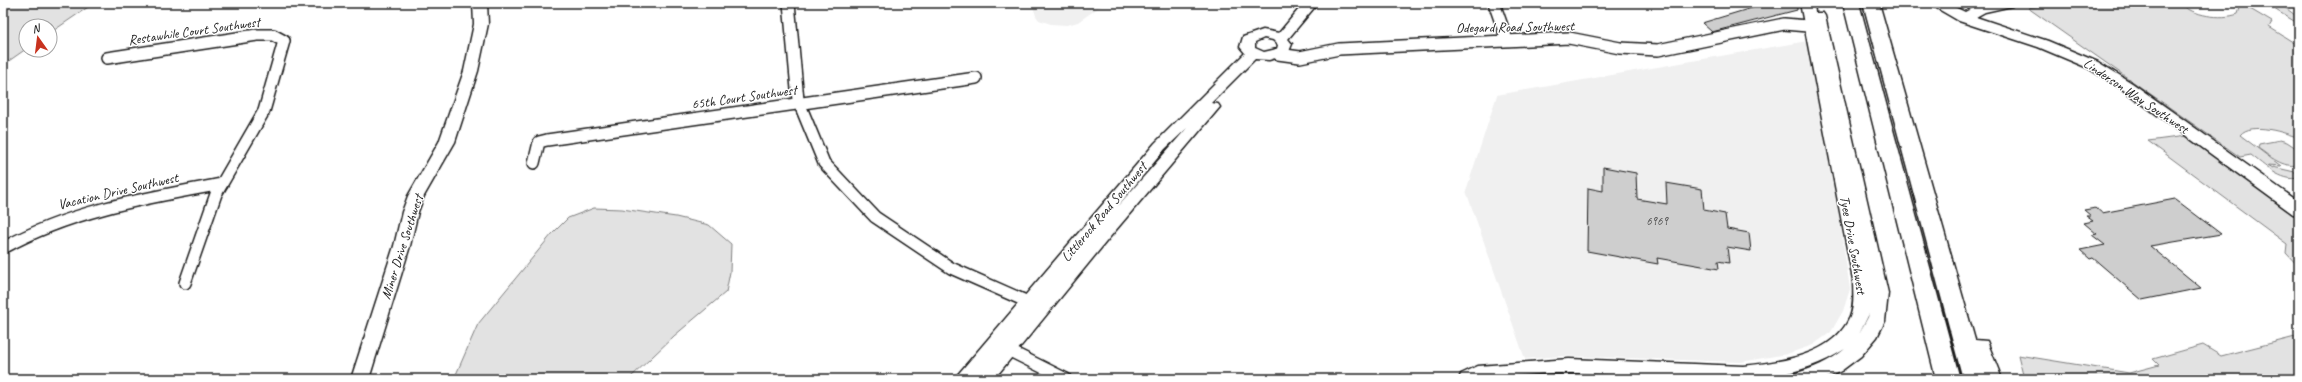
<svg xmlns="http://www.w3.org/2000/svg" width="2302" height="382" font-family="Caveat,sans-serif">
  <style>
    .built { fill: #f0f0f0 }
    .green { fill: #e2e2e2; stroke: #7f7f7f }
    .building { fill: #cecece; stroke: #1c1c1c }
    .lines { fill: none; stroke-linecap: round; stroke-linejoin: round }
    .street-casing { stroke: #1c1c1c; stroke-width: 14 }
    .secondary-casing { stroke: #1c1c1c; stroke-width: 3 }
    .highway-casing { stroke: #1c1c1c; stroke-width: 3 }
    .street { stroke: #fff; stroke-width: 11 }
    .secondary { fill: #fff; fill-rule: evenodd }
    .highway { fill: #fff; fill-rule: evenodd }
    .labels { text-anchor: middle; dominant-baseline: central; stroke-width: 3; stroke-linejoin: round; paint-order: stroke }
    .number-label { font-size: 12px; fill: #484848 }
    .street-label { font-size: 14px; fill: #1c1c1c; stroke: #fff }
  </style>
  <rect width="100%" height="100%" fill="#fff"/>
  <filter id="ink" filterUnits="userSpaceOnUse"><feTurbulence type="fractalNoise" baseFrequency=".025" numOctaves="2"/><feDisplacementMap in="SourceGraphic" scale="8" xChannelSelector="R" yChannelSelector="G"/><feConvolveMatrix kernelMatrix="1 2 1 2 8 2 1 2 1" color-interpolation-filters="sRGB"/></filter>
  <g filter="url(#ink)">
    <path class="built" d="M1032,3H1105L1078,22L1067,25L1051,24L1039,20L1036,16Z
      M1813,40L1850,289L1843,311L1831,332L1813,345L1787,354L1741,362L1563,356L1525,359L1466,191L1497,95Z"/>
    <path class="green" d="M3,3H94L50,33V26H26V49L3,65Z
      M2057,3H2180C2193,16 2221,20 2238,14L2240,8L2235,3H2240L2272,22L2269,27L2299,46V138C2286,133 2251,121 2240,135L2281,166L2268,165L2273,168V167L2299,173V178C2281,182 2264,165 2251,155L2240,157L2028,8Z
      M2264,3H2279L2299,18V24Z
      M2186,136L2299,218V267L2286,253L2287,244L2148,141Z
      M2280,140L2287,142L2299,150V165C2282,168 2271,157 2258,148L2259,144Z
      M594,208L622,209L676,217L709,225L731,244L730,272L726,292L674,336L629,379H454L478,324L552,234L568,218Z
      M2299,336V375L2282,379H2024L2018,355L2129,373L2159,365L2153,359L2203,345L2221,356Z"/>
    <path class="building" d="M1768,3H1797V10L1712,32L1702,23Z
      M1603,167L1636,173L1637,199L1667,204L1666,183L1702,189L1704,210L1725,214L1727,229L1749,233L1751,251L1727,247L1729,263L1718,261L1719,269L1657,258L1658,264L1587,251L1588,188L1603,191Z
      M2175,199L2221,234L2150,246L2201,288L2142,300L2093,258L2090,259L2080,250L2105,245L2092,235L2097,234L2084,223L2093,221L2086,216H2091L2084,210L2096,208L2102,213Z"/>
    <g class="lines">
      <defs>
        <path id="street" d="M789,3L798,100L824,163L875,217L951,268L1028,302
          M1494,3L1507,40
          M1278,54L1300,57L1339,49L1569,38L1620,48L1658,50L1784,24L1819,27
          M107,58L257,35H273L284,41L264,111L216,194L185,283
          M534,163L539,142L547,140L976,78
          M3,248C72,210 146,198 222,184
          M1008,350L1066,379"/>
        <path id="secondary" d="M473,3H487L488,24L478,71L455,142L424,196L418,212L410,246L369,379H351L394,246L402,212L408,196L439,142L464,71L474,24Z
          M1304,3H1318L1288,39L1292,44L1288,54L1269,60L1255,59L1211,103L1218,104L1220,107L1110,237L994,379H954L1155,143L1245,53L1240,47L1243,37L1263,30L1279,33ZM1264,38L1273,40L1278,45L1277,49L1264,52L1255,48V42ZM1187,128L1117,207L1165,149Z
          M1800,3H1814L1815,13H1823L1825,16L1888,293L1885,321L1877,337L1861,356L1841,371L1825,379H1792L1794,374C1813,368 1829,362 1845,349C1795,382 1737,380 1680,378C1644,376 1607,374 1571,373C1534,372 1496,379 1459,379L1461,374L1478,366L1569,359L1743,366C1780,362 1833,356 1850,317C1855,305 1853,292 1853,280ZM1869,314L1859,334L1868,317Z
          M1928,3H1946L1965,12C1981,3 1995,3 2014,3L2012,6L1985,12L1976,17L2048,41L2098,62L2132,83L2299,202V215L2293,214L2122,89L2088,68L2038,47L1959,21Z"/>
        <path id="highway" d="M1843,3H1859L1960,379H1936Z
          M1863,3H1879L1975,340L1987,341L2002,379H1963Z"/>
      </defs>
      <use href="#street" class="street-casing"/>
      <use href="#secondary" class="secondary-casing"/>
      <use href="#highway" class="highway-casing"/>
      <use href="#street" class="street"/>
      <use href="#secondary" class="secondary"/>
      <use href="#highway" class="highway"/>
    </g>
  </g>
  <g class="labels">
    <g class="number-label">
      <text x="1657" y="221">6969</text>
    </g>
    <g class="street-label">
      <text transform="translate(1515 27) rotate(-1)">Odegard Road Southwest</text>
      <text transform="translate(194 31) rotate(-8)">Restawhile Court Southwest</text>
      <text transform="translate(2136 96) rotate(34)">Linderson Way Southwest</text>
      <text transform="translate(744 97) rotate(-8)">65th Court Southwest</text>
      <text transform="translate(118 191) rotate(-13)">Vacation Drive Southwest</text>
      <text transform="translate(1104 212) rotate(-50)">Littlerock Road Southwest</text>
      <text transform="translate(1853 245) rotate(80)">Tyee Drive Southwest</text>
      <text transform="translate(402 247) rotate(-72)">Miner Drive Southwest</text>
    </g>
  </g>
  <rect width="2302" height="382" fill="none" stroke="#fff" stroke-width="16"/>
  <rect x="8" y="8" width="2286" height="366" fill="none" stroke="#1c1c1c" stroke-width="1.5" filter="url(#ink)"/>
  <g transform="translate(38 38) rotate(346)"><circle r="19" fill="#ffffff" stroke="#a4a4a4"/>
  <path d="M0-3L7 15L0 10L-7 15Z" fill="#c8321e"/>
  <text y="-6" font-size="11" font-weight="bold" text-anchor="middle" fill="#1c1c1c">N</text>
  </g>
</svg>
